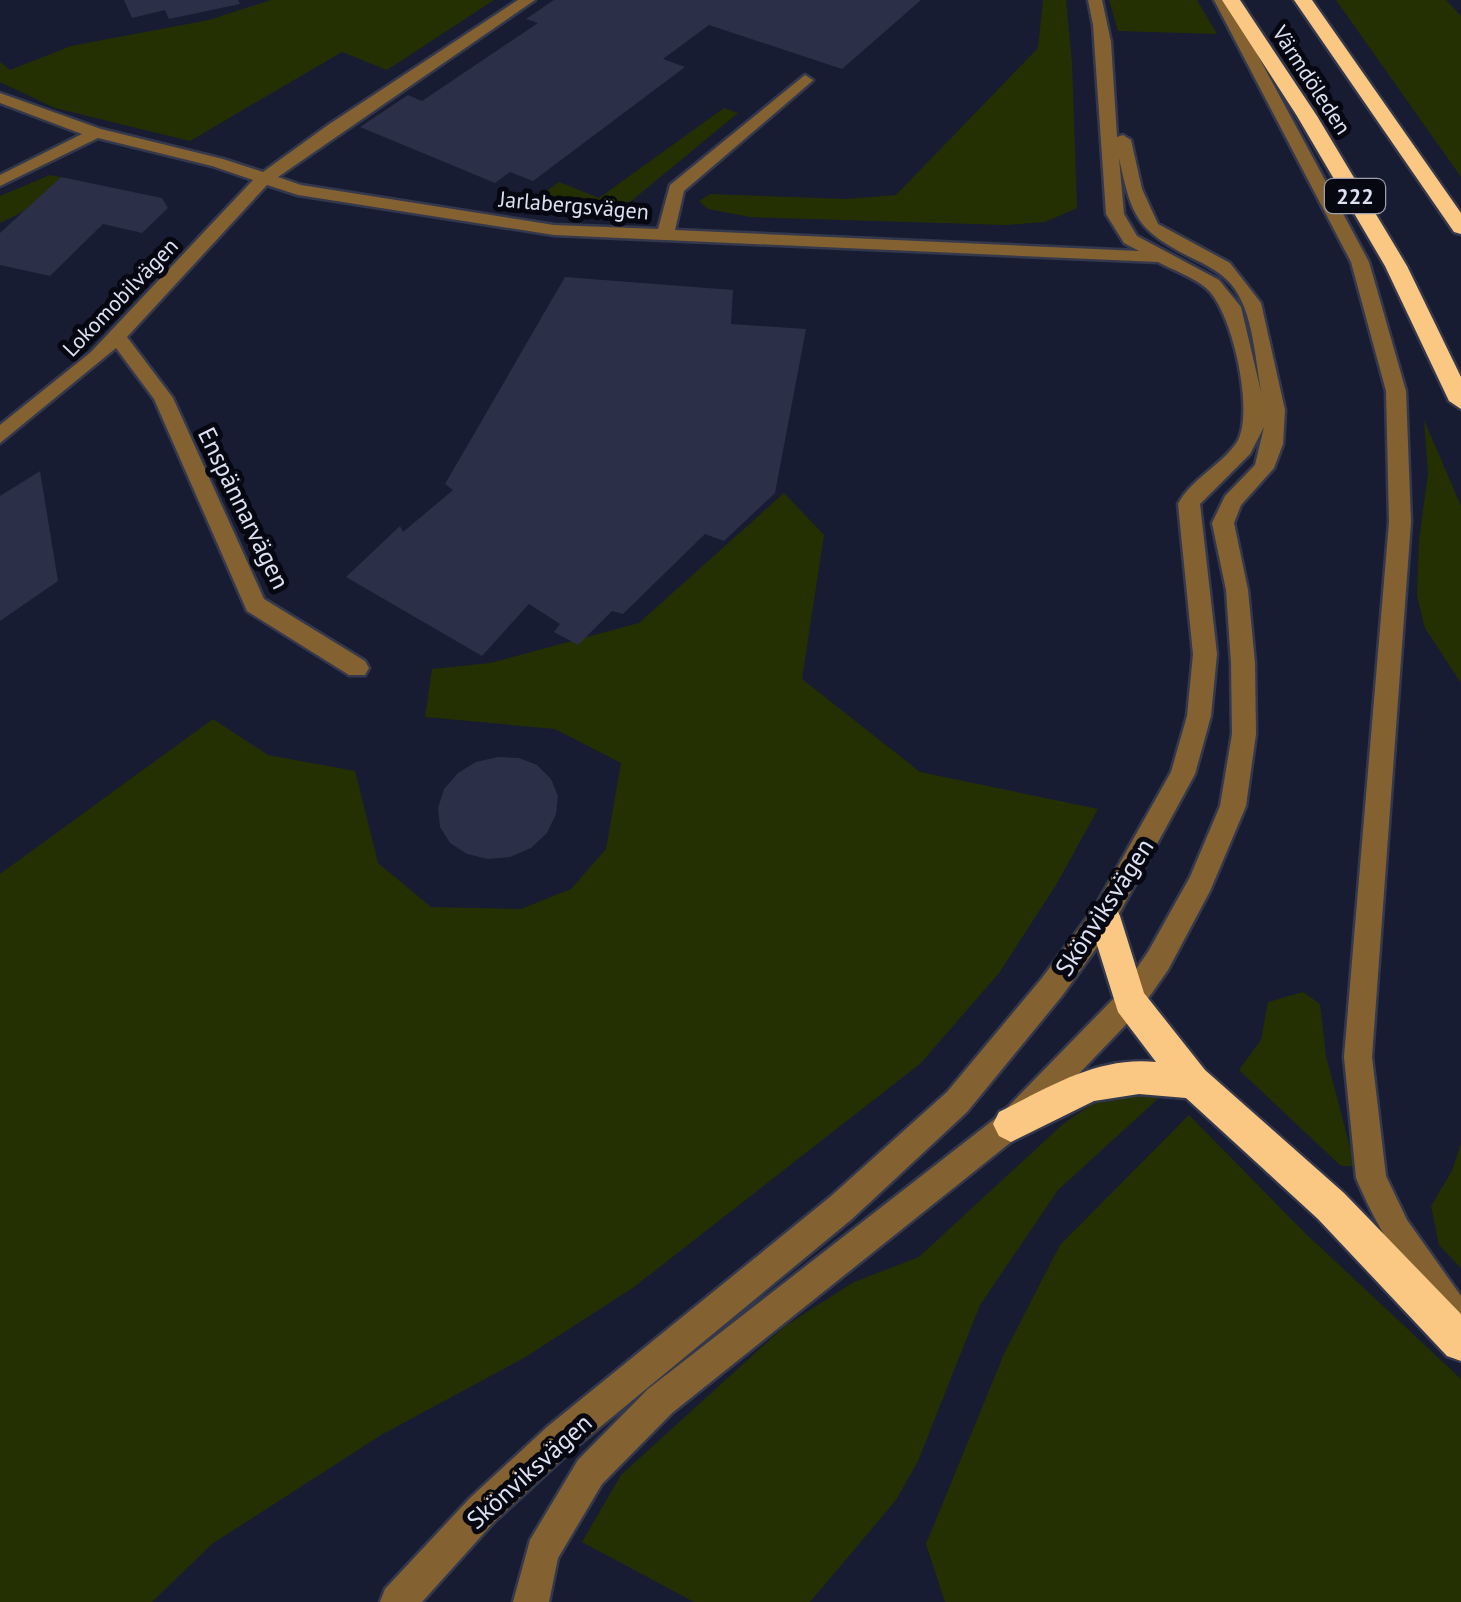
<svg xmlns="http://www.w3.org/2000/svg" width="1461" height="1602" font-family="'PT Sans',sans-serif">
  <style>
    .green { fill: #243001 }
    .building { fill: #2b2f47 }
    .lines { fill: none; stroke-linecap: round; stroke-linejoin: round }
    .minor-casing { stroke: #34384d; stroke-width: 5 }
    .highway-casing { stroke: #34384d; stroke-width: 5 }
    .minor { fill: #836131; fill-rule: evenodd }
    .highway { fill: #fbc883; fill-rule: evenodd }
    .labels { text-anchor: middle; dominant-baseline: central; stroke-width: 10; stroke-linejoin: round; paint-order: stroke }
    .far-street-label { font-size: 22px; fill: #dde1f1; stroke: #060711 }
    .shield { fill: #060711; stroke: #9ca0ae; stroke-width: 2.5 }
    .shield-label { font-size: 22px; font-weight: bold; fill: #dde1f1 }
    .street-label { font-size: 25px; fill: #dde1f1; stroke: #060711 }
  </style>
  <rect width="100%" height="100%" fill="#181c32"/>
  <path class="green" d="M271,0H494L387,70L342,52L190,141L55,108L0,82V62L10,70L71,46L209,20Z
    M1043,0H1066L1072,63L1077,208L1045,222L1006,225L750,217L708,209L699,201L710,194L847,199L896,195L1038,48Z
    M1109,0H1197L1217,34L1118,31Z
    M1336,0H1446L1461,16V177Z
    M724,108L738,113L619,211C589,220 558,213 529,204L559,182L599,198Z
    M50,175L61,177L26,210L0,223V196Z
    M1424,420L1461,506V683L1425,628L1417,596L1419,540L1428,474Z
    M784,493L824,535L802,679L920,772L1098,809L1056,885L999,973L921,1063L634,1287L524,1358L381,1435L212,1544L152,1602H0V874L213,719L268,755L355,771L378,863L431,907L521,909L571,889L606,849L621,763L555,729L425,717L432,669L490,663L639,623Z
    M1303,992L1320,1004L1326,1056L1355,1166H1341L1239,1070L1261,1040L1268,1002Z
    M1108,1093L1161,1096L1058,1190L980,1305L918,1461L896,1500L810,1602H694L582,1542L621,1475L785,1326L854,1282L919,1257L1063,1124Z
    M1189,1115L1304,1232L1461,1379V1602H945L926,1544L1004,1354L1060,1245Z
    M1461,1143V1268L1439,1245L1431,1206L1452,1171Z"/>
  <path class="building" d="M124,0H238L240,4L169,19L165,10L132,18Z
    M554,0H921L842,69L709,25L663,59L685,67L533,181L510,172L495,183L360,127L408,95L422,101L538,23L526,19Z
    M61,177L162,198L168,208L142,233L103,224L50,276L0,265V233Z
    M565,277L733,290L731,324L806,329L775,493L724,541L705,534L623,614L612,611L578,645L554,632L560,624L529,604L482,656L346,577L400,526L403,532L453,490L445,484Z
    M40,471L58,581L0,621V496Z
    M498,757L519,758L537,765L551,779L558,796L556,814L547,833L531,848L510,857L488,859L467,854L450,843L440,827L438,808L444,789L458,773L476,762Z"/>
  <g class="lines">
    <defs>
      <path id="minor" d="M518,0H535L278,177L301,185L554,225L658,229L670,185L805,75L813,80L810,83L684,191L675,230L1139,251L1124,243L1106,214L1093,25L1088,0H1102L1111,42L1117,137L1123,135L1131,140L1142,189L1158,224L1230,263L1261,303L1285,410L1283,444L1274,468L1241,505L1234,523L1248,590L1255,663L1256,734L1246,806L1210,891L1168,970L1140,1010L1021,1134L672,1413L602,1484L558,1558L549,1602H513L530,1540L578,1460L648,1389L1001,1114L1120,992L1148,952L1190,877L1220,806L1232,734L1231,663L1226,590L1212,523L1225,496L1255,465L1264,427L1250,454L1200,504L1217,654L1211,716L1195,774L1113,925L1062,996L967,1112L852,1219L571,1451L494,1522L422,1602H380L385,1589L470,1498L547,1427L830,1197L947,1092L1042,978L1095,907L1171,772L1187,716L1193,654L1178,504C1192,478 1221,466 1237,442C1255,413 1232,309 1206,288C1193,277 1173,270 1158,262L554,235L298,195L267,185L127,337L173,398L264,599L365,661L369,668L365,675H349L247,611L154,399L116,348L0,443V425L91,352L253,180L212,166L98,138L0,186V175L82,134L0,103V93L101,129L223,159L263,172L328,125ZM1119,158C1132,218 1137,230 1192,258C1207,265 1220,272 1231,284C1254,311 1255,362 1262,396L1241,307L1219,280L1137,236L1124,214Z
        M1214,0H1228L1369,262L1406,391L1411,522L1372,1057L1386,1176L1407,1220L1461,1296V1339L1450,1334C1414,1283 1380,1236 1356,1178L1344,1057L1389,522L1386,391L1351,262Z"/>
      <path id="highway" d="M1222,0H1240L1317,116L1407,266L1461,377V409L1449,401L1385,266L1297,116Z
        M1294,0H1312L1461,213V234L1454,232Z
        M1104,902L1115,906L1120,916L1144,993L1205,1070L1344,1193L1461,1314V1361L1447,1356L1318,1219L1186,1098L1139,1094L1094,1101L1011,1142L999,1136L993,1124L999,1112C1049,1087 1098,1056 1156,1062L1118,1012L1088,916L1093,906Z"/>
    </defs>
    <use href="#minor" class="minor-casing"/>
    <use href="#highway" class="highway-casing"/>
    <use href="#minor" class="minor"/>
    <use href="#highway" class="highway"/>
  </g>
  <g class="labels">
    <g class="far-street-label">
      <text transform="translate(1312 80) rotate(57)">Värmdöleden</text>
      <text transform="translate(574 205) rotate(5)">Jarlabergsvägen</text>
      <text transform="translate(120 297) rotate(-46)">Lokomobilvägen</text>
    </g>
    <rect class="shield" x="1325" y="179" width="60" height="34" rx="8"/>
    <g class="shield-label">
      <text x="1355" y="196">222</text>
    </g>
    <g class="street-label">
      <text transform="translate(244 508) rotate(64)">Enspännarvägen</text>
      <text transform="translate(1104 907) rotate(-57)">Skönviksvägen</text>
      <text transform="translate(529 1471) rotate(-42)">Skönviksvägen</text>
    </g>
  </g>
</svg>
